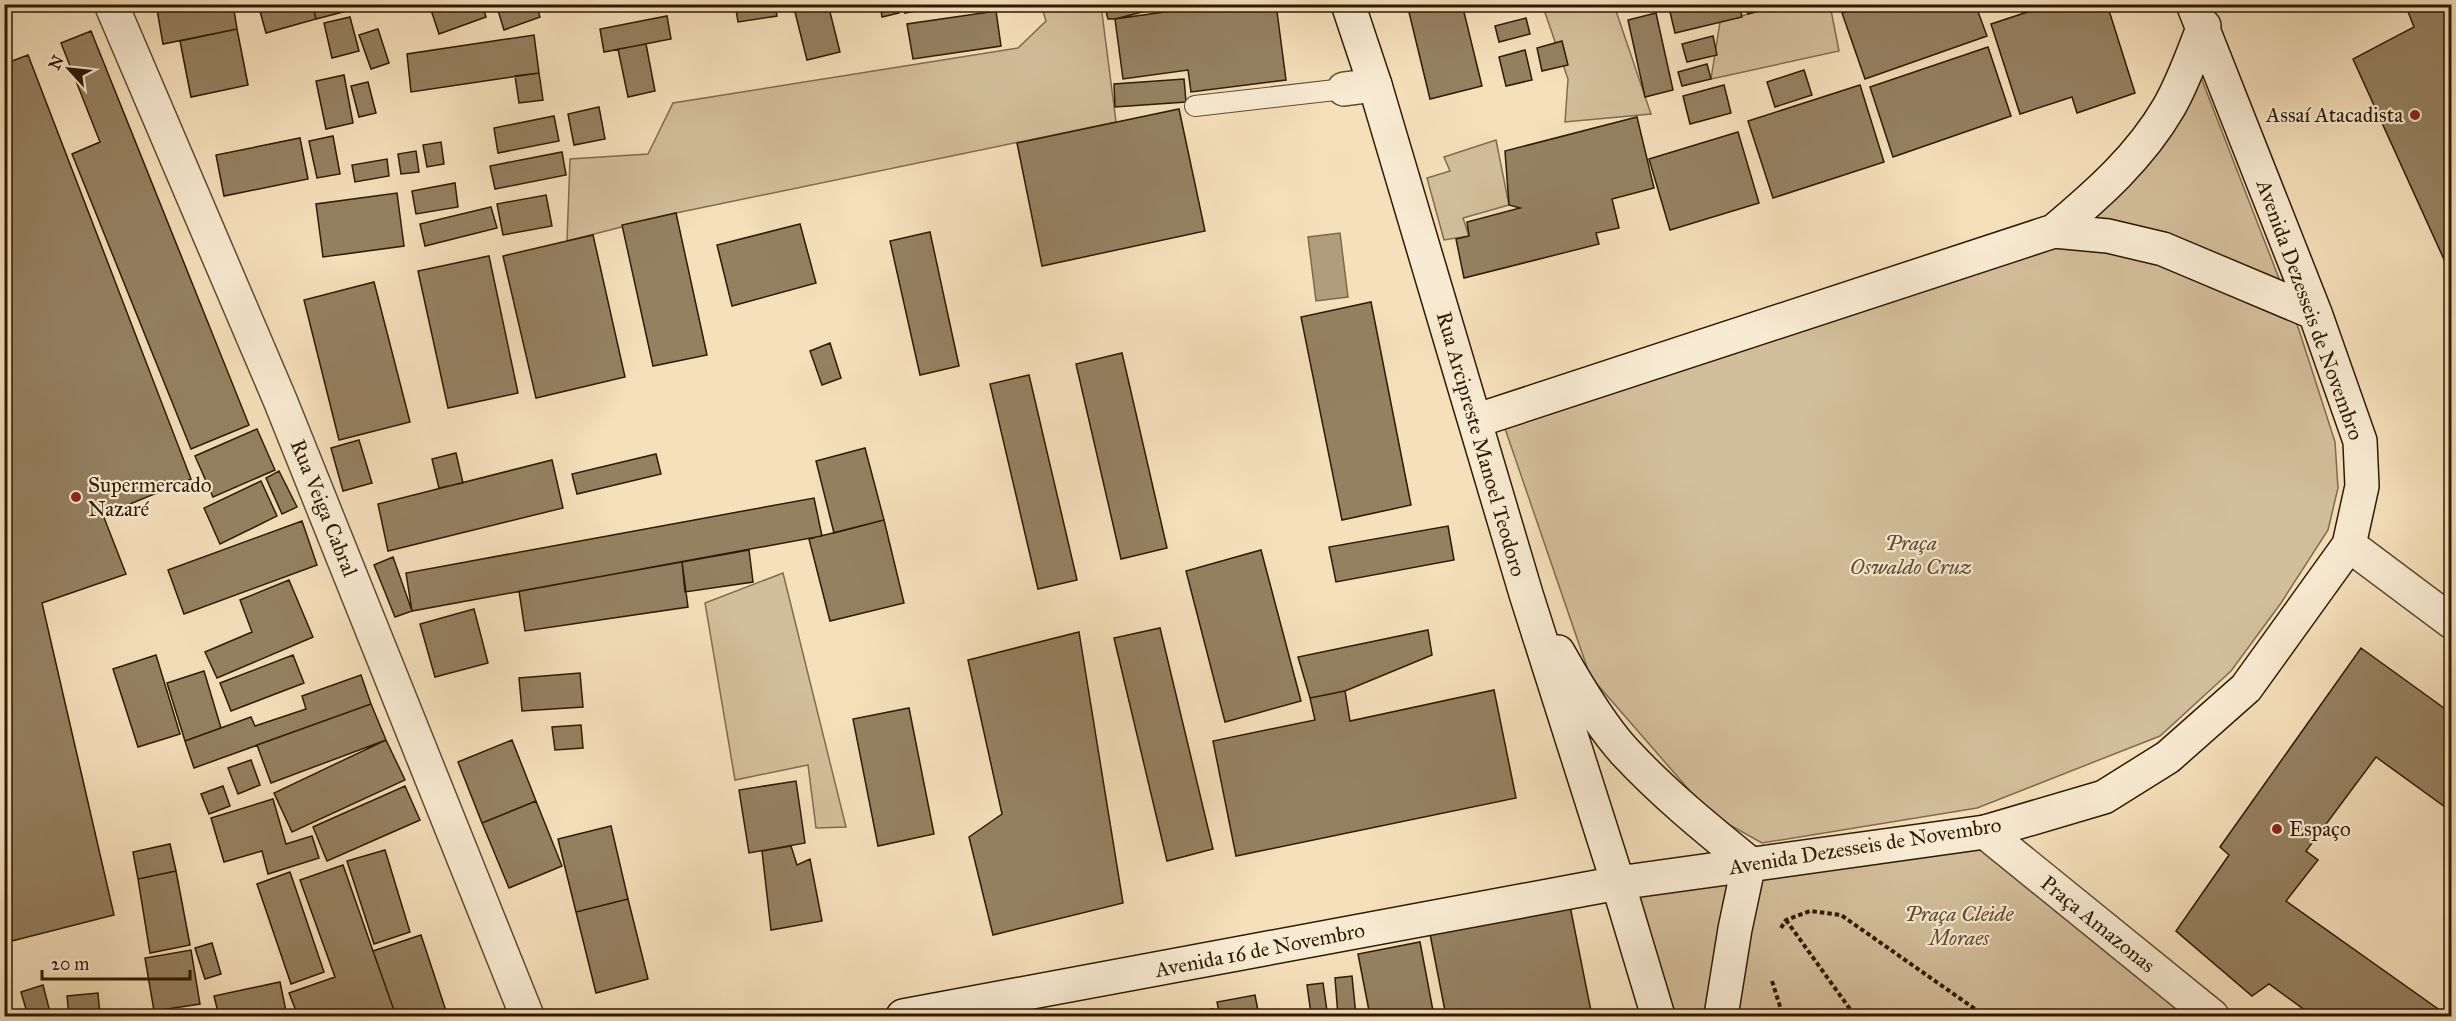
<svg xmlns="http://www.w3.org/2000/svg" width="2456" height="1021" font-family="'IM FELL Great Primer',serif">
  <style>
    .green { fill: #d3be9b; stroke: #806c4e; stroke-width: 1.5 }
    .water { fill: #b19d7c; stroke: #7d694b; stroke-width: 1.5 }
    .building { fill: #958162; stroke: #2e1a01; stroke-width: 1.5 }
    .lines { fill: none; stroke-linecap: round; stroke-linejoin: round }
    .lane-casing { stroke: #604c30; stroke-width: 22 }
    .street-casing { stroke: #604c30; stroke-width: 36 }
    .secondary-casing { stroke: #2e1a01; stroke-width: 36 }
    .path { stroke: #2e1a01; stroke-width: 4; stroke-dasharray: 4.5 3; stroke-linecap: butt }
    .lane { stroke: #f8ebd3; stroke-width: 20 }
    .street { stroke: #f8ebd3; stroke-width: 33 }
    .secondary { stroke: #f8ebd3; stroke-width: 33 }
    .poi-dot { fill: #8f2418; stroke: #f8ebd3; stroke-width: 2 }
    .labels { text-anchor: middle; dominant-baseline: central; stroke-width: 4.5; stroke-linejoin: round; paint-order: stroke }
    .poi-label { font-size: 21px; fill: #2e1a01; stroke: #f8ebd3; text-anchor: start }
    .street-label { font-size: 21px; fill: #2e1a01; stroke: #f8ebd3 }
    .park-label { font-size: 21px; font-style: italic; fill: #604b2f; stroke: #f8ebd3 }
  </style>
  <rect width="100%" height="100%" fill="#f5e0bb"/>
  <filter id="stains"><feTurbulence type="fractalNoise" baseFrequency=".00333" numOctaves="4"/><feColorMatrix values="0 0 0 0 .2 0 0 0 0 .09 0 0 0 0 .02 0 0 0 .5 -.17"/></filter>
  <radialGradient id="worn" r=".72"><stop offset=".6" stop-color="#630" stop-opacity="0"/><stop offset="1" stop-color="#630" stop-opacity=".3"/></radialGradient>
  <path class="green" d="M1542,4L1614,5L1651,114L1565,122L1568,79Z
    M1041,5H1101L1116,122L676,213L567,241L570,159L648,154L673,103L1018,48L1046,21Z
    M1780,5H1830L1839,51L1711,79L1720,22Z
    M2195,62L2299,330L2335,442L2338,488L2328,530L2281,603L2231,671L2160,736L1977,808L1762,843L1710,814L1590,676L1500,414L2057,237Z
    M1496,140L1509,205L1463,218L1469,236L1444,240L1427,178L1450,171L1444,157Z
    M783,573L846,827L816,828L808,765L735,780L705,603Z
    M1985,832L2212,1016H1658L1617,895Z"/>
  <path class="water" d="M1340,233L1348,297L1316,301L1308,237Z"/>
  <path class="building" d="M156,4H233L237,29L163,44Z
    M258,4H312L316,19L266,33Z
    M312,4H370V5L316,19Z
    M429,4H482L486,17L439,34Z
    M496,4H536L540,17L504,30Z
    M735,4H775L777,16L738,22Z
    M793,4H828L840,52L807,60Z
    M880,4H898L899,13L882,17Z
    M904,4H951L905,13Z
    M1104,4H1174L1115,19H1108Z
    M1221,4H1276L1286,80L1191,92L1188,70L1123,79L1115,19Z
    M1407,4H1462L1482,86L1430,99Z
    M1622,4H1644L1623,10Z
    M1700,4H1739L1742,17L1675,33L1670,12Z
    M1745,4H1764L1765,9L1748,14Z
    M1865,4H1983V7L1977,9L1987,36L1865,79L1842,13Z
    M2052,4H2107L2135,93L2077,113L2072,97L2020,114L1991,24Z
    M2405,4H2452V277L2353,59L2414,27Z
    M996,11L1001,46L913,59L907,24Z
    M1656,13L1673,90L1645,97L1628,20Z
    M667,16L671,39L604,52L600,29Z
    M350,17L359,51L332,58L324,23Z
    M1526,18L1530,34L1499,42L1495,26Z
    M237,29L248,85L191,97L180,41Z
    M378,29L389,63L371,69L359,35Z
    M91,31L249,425L191,449L72,154L100,142L61,43Z
    M534,35L539,73L411,92L407,54Z
    M1713,36L1717,55L1687,62L1682,44Z
    M1562,41L1568,65L1542,71L1537,48Z
    M646,44L655,91L628,97L618,49Z
    M1988,47L2011,116L1893,157L1870,87Z
    M1525,50L1532,80L1506,86L1499,57Z
    M28,55L191,479L103,515L126,574L42,603L114,915L4,943V64Z
    M1707,64L1711,79L1682,86L1678,72Z
    M1804,70L1812,95L1775,107L1767,82Z
    M539,73L543,100L519,103L515,76Z
    M344,75L353,123L326,129L316,81Z
    M1184,79L1186,102L1115,107L1114,84Z
    M368,82L376,113L359,117L351,86Z
    M1724,85L1731,113L1690,124L1683,96Z
    M1860,85L1884,162L1773,198L1748,121Z
    M599,107L605,139L574,145L568,114Z
    M1179,109L1205,231L1042,266L1017,143Z
    M554,116L559,141L498,153L494,128Z
    M1637,117L1654,188L1612,199L1619,228L1596,233L1599,244L1464,278L1456,239L1469,236L1467,222L1520,208L1509,205L1505,151Z
    M1738,132L1759,203L1670,230L1649,159Z
    M333,136L340,174L317,178L309,141Z
    M300,138L308,179L224,196L216,155Z
    M441,142L444,164L427,167L423,145Z
    M416,151L419,172L401,174L398,154Z
    M562,152L566,175L495,189L490,166Z
    M387,159L389,176L355,182L352,165Z
    M455,183L458,207L416,214L412,191Z
    M397,193L404,246L323,257L316,204Z
    M546,195L552,226L503,235L497,204Z
    M491,207L497,228L425,246L420,224Z
    M676,213L707,355L653,366L622,225Z
    M800,224L816,283L732,306L717,245Z
    M930,232L959,366L920,375L890,241Z
    M593,235L625,377L536,398L503,256Z
    M489,256L518,393L448,408L418,271Z
    M374,282L410,422L339,440L304,300Z
    M1371,302L1411,505L1342,520L1301,317Z
    M830,343L841,378L822,385L810,351Z
    M1122,353L1167,548L1121,559L1076,364Z
    M1029,375L1077,580L1038,589L990,384Z
    M257,429L275,470L213,497L195,456Z
    M359,440L372,483L343,491L331,448Z
    M865,448L884,520L834,533L816,461Z
    M456,453L463,483L439,488L432,459Z
    M656,454L661,474L577,494L572,474Z
    M552,460L563,508L388,551L378,504Z
    M279,471L297,507L282,514L266,478Z
    M261,481L277,516L220,544L204,508Z
    M814,498L822,536L412,611L406,573Z
    M884,520L904,603L830,621L809,539Z
    M302,521L317,565L184,614L168,570Z
    M1448,526L1454,560L1336,582L1329,547Z
    M749,550L753,582L685,592L682,562Z
    M1261,550L1301,701L1225,722L1186,571Z
    M393,557L412,611L395,617L374,565Z
    M682,562L688,607L525,631L519,591Z
    M289,580L313,637L217,678L205,652L252,632L240,600Z
    M474,609L488,663L435,677L420,624Z
    M1160,628L1213,849L1167,861L1114,638Z
    M1428,630L1432,655L1345,691L1310,698L1298,657Z
    M1079,632L1123,903L993,935L969,837L1002,814L968,660Z
    M2361,648L2452,714V812L2376,757L2306,851L2318,860L2286,901L2448,1016H2313L2269,984L2252,996L2176,931L2229,855L2220,847Z
    M156,655L180,734L138,747L113,669Z
    M293,655L304,683L231,711L220,683Z
    M204,671L221,728L185,741L167,683Z
    M580,673L583,707L522,711L519,678Z
    M361,675L371,704L194,768L185,741L251,717L255,726L306,709L302,696Z
    M1494,690L1516,798L1236,856L1213,741L1315,720L1310,698L1345,691L1350,721Z
    M371,704L386,740L271,783L257,745Z
    M909,708L934,834L878,846L853,719Z
    M581,725L583,748L555,750L552,727Z
    M386,740L405,780L292,832L274,793Z
    M512,740L536,801L482,823L458,762Z
    M251,760L260,785L238,794L228,768Z
    M796,781L805,843L749,853L739,790Z
    M223,786L230,806L209,814L201,794Z
    M405,786L420,820L327,861L313,827Z
    M273,799L286,844L312,836L319,858L268,874L262,851L224,862L211,818Z
    M536,801L562,866L509,888L482,823Z
    M611,826L628,899L576,912L558,839Z
    M170,844L176,871L138,879L133,852Z
    M791,846L797,865L810,859L822,921L771,930L762,851Z
    M385,850L410,932L374,944L347,861Z
    M343,865L373,951L396,1016H298L289,993L335,977L300,880Z
    M176,871L190,945L150,953L138,879Z
    M290,872L324,972L291,984L257,884Z
    M628,899L648,979L596,993L576,912Z
    M1570,906L1592,1016H1446L1430,934Z
    M421,935L446,1011L431,1016H396L373,951Z
    M1420,942L1434,1016H1370L1358,954Z
    M212,943L221,974L205,979L195,948Z
    M191,950L200,1004L154,1011L145,958Z
    M1352,976L1356,1016H1338L1335,978Z
    M280,982L287,1016H219L214,996Z
    M1323,983L1327,1011L1311,1014L1307,985Z
    M43,985L51,1016H28L21,992Z
    M98,993L100,1016H69L67,996Z
    M1255,995L1259,1016H1220L1217,1002Z
    M1213,1009L1214,1016H1177Z"/>
  <g class="lines">
    <defs>
      <path id="lane" d="M1195,106L1344,89"/>
      <path id="street" d="M111,4L280,400L527,1016
        M1344,89L1375,85
        M2349,545L2452,622
        M1985,832L2212,1016"/>
      <path id="secondary" d="M1348,4L1375,85L1526,594L1618,883L1658,1016
        M2054,231L2108,236L2163,249L2315,313
        M1475,421L2054,231C2098,194 2140,157 2169,107C2184,81 2193,53 2204,26
        M1558,652C1576,684 1600,725 1625,752C1663,793 1706,828 1749,863L1735,929L1721,1016
        M903,1016L1618,883L1985,832L2104,797L2168,757L2246,688L2349,545L2362,486L2360,441L2315,313L2193,4"/>
    </defs>
    <use href="#lane" class="lane-casing"/>
    <use href="#street" class="street-casing"/>
    <use href="#secondary" class="secondary-casing"/>
    <path class="path" d="M1786,920L1855,1016
      M1781,928L1786,920L1810,911L1841,915L1985,1016
      M1772,981L1783,1016"/>
    <use href="#lane" class="lane"/>
    <use href="#street" class="street"/>
    <use href="#secondary" class="secondary"/>
  </g>
  <g class="poi-dot">
    <circle cx="2415" cy="115" r="6"/>
    <circle cx="76" cy="497" r="6"/>
    <circle cx="2277" cy="829" r="6"/>
  </g>
  <g class="labels">
    <g class="poi-label">
      <text x="2403" y="115" text-anchor="end">Assaí Atacadista</text>
      <text x="88" y="485">Supermercado<tspan x="88" dy="24">Nazaré</tspan></text>
      <text x="2289" y="829">Espaço</text>
    </g>
    <g class="street-label">
      <text transform="translate(2310 310) rotate(70)">Avenida Dezesseis de Novembro</text>
      <text transform="translate(1481 444) rotate(74)">Rua Arcipreste Manoel Teodoro</text>
      <text transform="translate(324 508) rotate(68)">Rua Veiga Cabral</text>
      <text transform="translate(1865 846) rotate(-9)">Avenida Dezesseis de Novembro</text>
      <text transform="translate(2098 924) rotate(39)">Praça Amazonas</text>
      <text transform="translate(1260 950) rotate(-11)">Avenida 16 de Novembro</text>
    </g>
    <g class="park-label">
      <text x="1911" y="543">Praça<tspan x="1911" dy="24">Oswaldo Cruz</tspan></text>
      <text x="1959" y="914">Praça Cleide<tspan x="1959" dy="24">Moraes</tspan></text>
    </g>
  </g>
  <rect width="2456" height="1021" fill="none" stroke="#f5e0bb" stroke-width="24"/>
  <rect x="6" y="6" width="2444" height="1009" fill="none" stroke="#2e1a01" stroke-width="3"/>
  <rect x="12" y="12" width="2432" height="997" fill="none" stroke="#2e1a01" stroke-width="1.5"/>
  <g transform="translate(69 69) rotate(297)" stroke="#f8ebd3" stroke-width="4.5" paint-order="stroke">
  <path d="M0-4.5L10 22L0 15L-10 22Z" fill="#2e1a01"/>
  <text y="-9" font-size="16" font-weight="bold" text-anchor="middle" fill="#2e1a01">N</text>
  </g>
  <path d="M42 970v9h148v-9" fill="none" stroke="#2e1a01" stroke-width="3"/>
  <text x="51" y="970" font-size="18" fill="#2e1a01" stroke="#f8ebd3" stroke-width="4.5" paint-order="stroke">20 m</text>
  <rect width="100%" height="100%" filter="url(#stains)"/>
  <rect width="100%" height="100%" fill="url(#worn)"/>
</svg>
